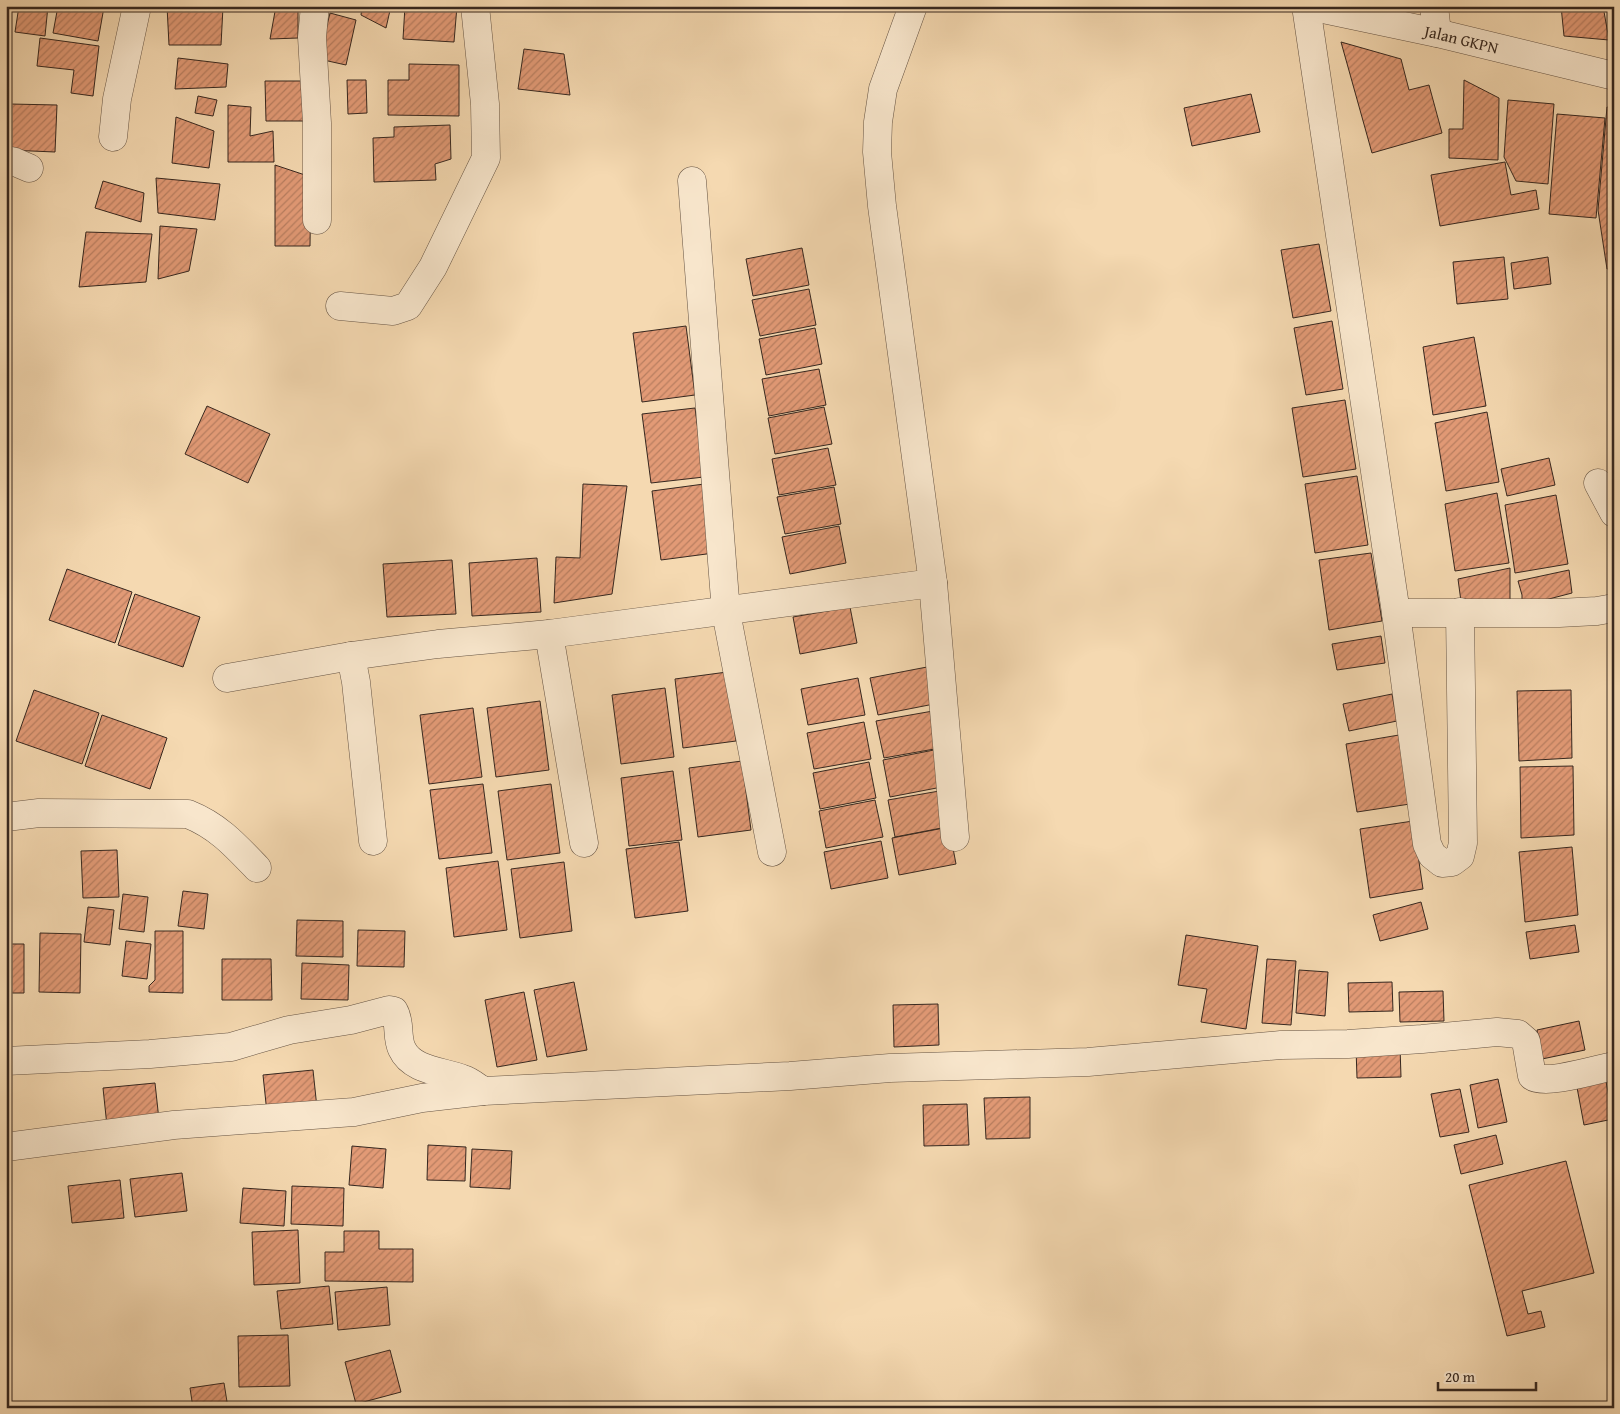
<svg xmlns="http://www.w3.org/2000/svg" width="1620" height="1414" font-family="'Gentium Book Plus',serif">
  <style>
    .building { fill: url(#building-hatch); stroke: #36271f }
    .lines { fill: none; stroke-linecap: round; stroke-linejoin: round }
    .minor-casing { stroke: #665444; stroke-width: 29 }
    .minor { stroke: #f8e6cc; stroke-width: 28 }
    .labels { text-anchor: middle; dominant-baseline: central; stroke-width: 4; stroke-linejoin: round; paint-order: stroke }
    .street-label { font-size: 16px; fill: #36271f; stroke: #f8e6cc }
  </style>
  <defs>
    <pattern id="building-hatch" width="6" height="6" patternUnits="userSpaceOnUse" patternTransform="scale(1.25)"><rect width="6" height="6" fill="#e29a76"/><path d="M-1 1l2-2M0 6l6-6M5 7l2-2" fill="none" stroke="#b87e60"/></pattern>
  </defs>
  <rect width="100%" height="100%" fill="#f5d9b1"/>
  <filter id="stains"><feTurbulence type="fractalNoise" baseFrequency=".004" numOctaves="4"/><feColorMatrix values="0 0 0 0 .2 0 0 0 0 .09 0 0 0 0 .02 0 0 0 .5 -.17"/></filter>
  <radialGradient id="worn" r=".72"><stop offset=".6" stop-color="#630" stop-opacity="0"/><stop offset="1" stop-color="#630" stop-opacity=".3"/></radialGradient>
  <path class="building" d="M19,6H48L45,36L15,32Z
    M58,6L104,7L98,41L53,33Z
    M167,6L223,7L221,45H169Z
    M276,6H298V38L270,39Z
    M362,6H391L386,28L361,15Z
    M405,6H457L454,42L403,39Z
    M1472,6H1513V7L1472,8Z
    M1518,6H1544V7L1518,10Z
    M1561,6H1603L1609,40L1564,36Z
    M330,13L356,20L346,65L319,59Z
    M40,38L99,46L93,96L71,93L74,70L37,66Z
    M1341,42L1401,59L1409,90L1429,85L1442,133L1372,153Z
    M524,49L564,54L570,95L518,89Z
    M178,58L228,64L226,87L175,89Z
    M409,64L459,65V116L388,115V80H409Z
    M347,80H366L367,113L348,114Z
    M1464,80L1499,98L1498,160L1449,158V129H1463Z
    M265,81H306V121H266Z
    M1251,94L1260,132L1192,146L1184,108Z
    M198,96L217,100L213,116L195,113Z
    M1508,100L1554,104L1548,184L1516,181L1504,157Z
    M10,104L57,105L55,152L8,150Z
    M228,105L251,107L250,136L273,131L274,162H228Z
    M1607,107L1614,108V268L1607,269L1598,210Z
    M1557,114L1605,118L1596,218L1549,214Z
    M176,117L214,131L209,168L172,163Z
    M450,125L451,159L435,164L436,180L374,182L373,138L394,137V127Z
    M1505,162L1511,195L1536,190L1539,209L1440,226L1431,175Z
    M275,165L311,177L310,246H275Z
    M156,178L220,184L215,220L158,213Z
    M103,181L144,193L141,222L95,208Z
    M160,226L197,229L189,271L158,279Z
    M86,232L152,234L146,282L79,287Z
    M1319,244L1331,311L1293,318L1281,250Z
    M802,248L809,285L753,296L746,259Z
    M1504,257L1508,299L1457,304L1453,262Z
    M1548,257L1551,284L1514,289L1511,263Z
    M809,289L816,325L760,336L752,300Z
    M1332,321L1343,389L1306,395L1294,328Z
    M686,326L695,395L642,402L633,333Z
    M815,328L822,364L766,375L759,339Z
    M1474,337L1486,406L1433,415L1423,347Z
    M819,369L826,405L769,416L762,379Z
    M1345,400L1356,469L1303,477L1292,408Z
    M207,406L270,434L248,483L185,454Z
    M824,407L832,444L775,454L768,418Z
    M695,408L704,477L651,483L642,414Z
    M1487,412L1499,482L1446,491L1435,423Z
    M828,448L836,485L779,495L772,459Z
    M1549,458L1555,485L1507,496L1501,469Z
    M1357,476L1368,545L1315,553L1305,484Z
    M583,484L627,486L612,594L554,603L556,557L580,558Z
    M704,484L714,553L661,560L652,491Z
    M834,487L841,524L785,534L777,497Z
    M1497,493L1509,563L1455,571L1445,504Z
    M1556,495L1568,564L1515,573L1505,505Z
    M839,526L846,563L790,574L782,537Z
    M1371,553L1382,621L1329,630L1319,560Z
    M537,558L541,612L472,616L469,563Z
    M452,560L456,614L387,617L383,564Z
    M1510,568V603L1462,609L1458,579Z
    M67,569L132,592L115,643L49,620Z
    M1569,570L1572,593L1522,606V595L1518,581Z
    M135,594L200,617L183,667L118,645Z
    M850,607L857,643L800,654L793,617Z
    M1381,636L1385,663L1337,670L1332,644Z
    M927,667L934,704L878,715L870,678Z
    M727,672L736,741L683,748L675,679Z
    M858,678L865,715L808,725L801,689Z
    M665,688L674,757L621,764L612,695Z
    M34,690L99,713L82,764L16,741Z
    M1571,690L1572,758L1519,761L1517,691Z
    M1392,694L1397,721L1349,731L1343,704Z
    M540,701L549,770L496,777L487,708Z
    M473,708L482,777L429,784L420,715Z
    M933,711L940,748L884,758L876,721Z
    M102,715L167,738L150,789L85,766Z
    M864,722L871,759L814,769L807,733Z
    M1399,735L1410,804L1357,812L1346,744Z
    M939,749L947,786L890,797L883,760Z
    M742,761L751,830L698,837L689,768Z
    M869,762L876,798L820,809L813,773Z
    M1573,766L1574,835L1521,838L1520,767Z
    M673,771L682,840L629,846L621,778Z
    M483,784L492,853L439,859L430,790Z
    M551,784L560,853L507,860L498,791Z
    M945,790L952,826L895,837L888,800Z
    M875,800L883,837L826,848L819,811Z
    M1413,821L1423,889L1370,898L1360,829Z
    M949,827L956,864L899,875L892,838Z
    M881,841L888,878L831,889L824,852Z
    M679,842L688,911L635,918L626,849Z
    M1572,847L1578,915L1525,922L1519,852Z
    M117,850L119,897L83,898L81,851Z
    M498,861L507,930L454,937L446,868Z
    M564,862L572,931L520,938L511,869Z
    M183,891L208,894L204,929L178,926Z
    M123,894L148,897L144,932L119,929Z
    M1421,902L1428,929L1380,941L1373,915Z
    M88,907L114,910L110,945L84,942Z
    M297,920L343,921V957L296,956Z
    M1575,925L1579,952L1530,959L1526,932Z
    M358,930L405,931L404,967L357,966Z
    M155,931H183V993L149,992V986L155,980Z
    M40,933L81,934L80,993L39,992Z
    M1186,935L1258,946L1246,1029L1201,1022L1207,989L1178,985Z
    M126,941L151,944L147,979L122,976Z
    M6,944H24V993H6Z
    M222,959H271L272,1000H222Z
    M1267,959L1296,961L1291,1025L1262,1023Z
    M302,963L349,965L348,1000L301,999Z
    M1299,970L1328,972L1325,1016L1296,1013Z
    M574,982L587,1050L547,1057L534,990Z
    M1392,982L1393,1011L1349,1012L1348,983Z
    M1443,991L1444,1021L1400,1022L1399,992Z
    M524,992L537,1060L497,1067L485,1000Z
    M938,1004L939,1045L894,1047L893,1005Z
    M1579,1021L1585,1050L1542,1059L1537,1030Z
    M1400,1047L1401,1077L1357,1078L1356,1048Z
    M313,1070L317,1108L267,1113L263,1075Z
    M1605,1076L1613,1119L1584,1125L1576,1082Z
    M1498,1079L1507,1122L1478,1128L1470,1085Z
    M155,1083L159,1120L107,1126L103,1088Z
    M1460,1089L1469,1132L1440,1137L1431,1094Z
    M1030,1097V1138L986,1139L984,1098Z
    M967,1104L969,1145L924,1146L923,1105Z
    M1496,1135L1503,1164L1461,1174L1454,1145Z
    M428,1145L466,1147L465,1181L427,1180Z
    M352,1146L386,1149L383,1188L349,1185Z
    M472,1149L512,1151L510,1189L470,1187Z
    M1566,1161L1594,1273L1522,1291L1528,1314L1541,1311L1545,1327L1507,1336L1469,1185Z
    M182,1173L187,1211L135,1217L130,1179Z
    M120,1180L124,1218L72,1223L68,1186Z
    M292,1186L344,1188L343,1226L291,1224Z
    M243,1188L286,1191L284,1226L240,1223Z
    M298,1230L300,1283L254,1285L252,1232Z
    M344,1231H379V1249H413V1282L325,1281V1252H344Z
    M329,1286L333,1324L281,1329L277,1291Z
    M387,1287L390,1325L338,1330L335,1292Z
    M288,1335L290,1386L239,1387L238,1336Z
    M390,1350L401,1392L356,1404L345,1362Z
    M224,1383L228,1408H193L190,1388Z"/>
  <g class="lines">
    <defs>
      <g id="minor">
        <path d="M315,6L312,37L317,123V220"/>
        <path d="M913,6L883,89L878,122L877,152L882,206L933,583L955,837"/>
        <path d="M1306,6L1396,613L1427,844L1432,855L1442,863L1452,862L1460,856L1463,843L1460,612"/>
        <path id="s1" d="M1309,6L1437,33L1614,76"/>
        <path d="M1434,6L1437,33"/>
        <path d="M113,137L117,99L137,6"/>
        <path d="M6,160L15,162L29,168"/>
        <path d="M692,181L726,612L772,852"/>
        <path d="M340,306L393,311L408,306L433,267L486,158L485,104L475,6"/>
        <path d="M1598,483L1614,513"/>
        <path d="M1396,613H1559L1597,611L1614,608"/>
        <path d="M549,634L584,843"/>
        <path d="M227,678L351,656"/>
        <path d="M6,817L39,813L188,814C218,826 235,845 257,868"/>
        <path d="M373,841L356,682L351,656L438,644L549,634L933,583"/>
        <path d="M6,1061L150,1054L231,1047L289,1030L351,1020L389,1010L394,1011C401,1023 396,1037 402,1049C412,1071 443,1071 463,1079C470,1081 477,1087 483,1091L790,1076L890,1068L1088,1062L1281,1045L1348,1044L1422,1039L1497,1032L1518,1034L1526,1041L1532,1076C1543,1086 1598,1069 1614,1066"/>
        <path d="M6,1147L174,1125L354,1112L422,1098L483,1091"/>
      </g>
    </defs>
    <use href="#minor" class="minor-casing"/>
    <use href="#minor" class="minor"/>
  </g>
  <g class="labels">
    <g class="street-label">
      <text stroke="none"><textPath href="#s1" startOffset="156">Jalan GKPN</textPath></text>
    </g>
  </g>
  <rect width="1620" height="1414" fill="none" stroke="#f5d9b1" stroke-width="25"/>
  <rect x="8" y="8" width="1605" height="1399" fill="none" stroke="#36271f" stroke-width="2.5"/>
  <rect x="12" y="12" width="1595" height="1389" fill="none" stroke="#36271f"/>
  <path d="M1438 1382v8h98v-8" fill="none" stroke="#36271f" stroke-width="2.5"/>
  <text x="1445" y="1382" font-size="15" fill="#36271f" stroke="#f8e6cc" stroke-width="4" paint-order="stroke">20 m</text>
  <rect width="100%" height="100%" filter="url(#stains)"/>
  <rect width="100%" height="100%" fill="url(#worn)"/>
</svg>
